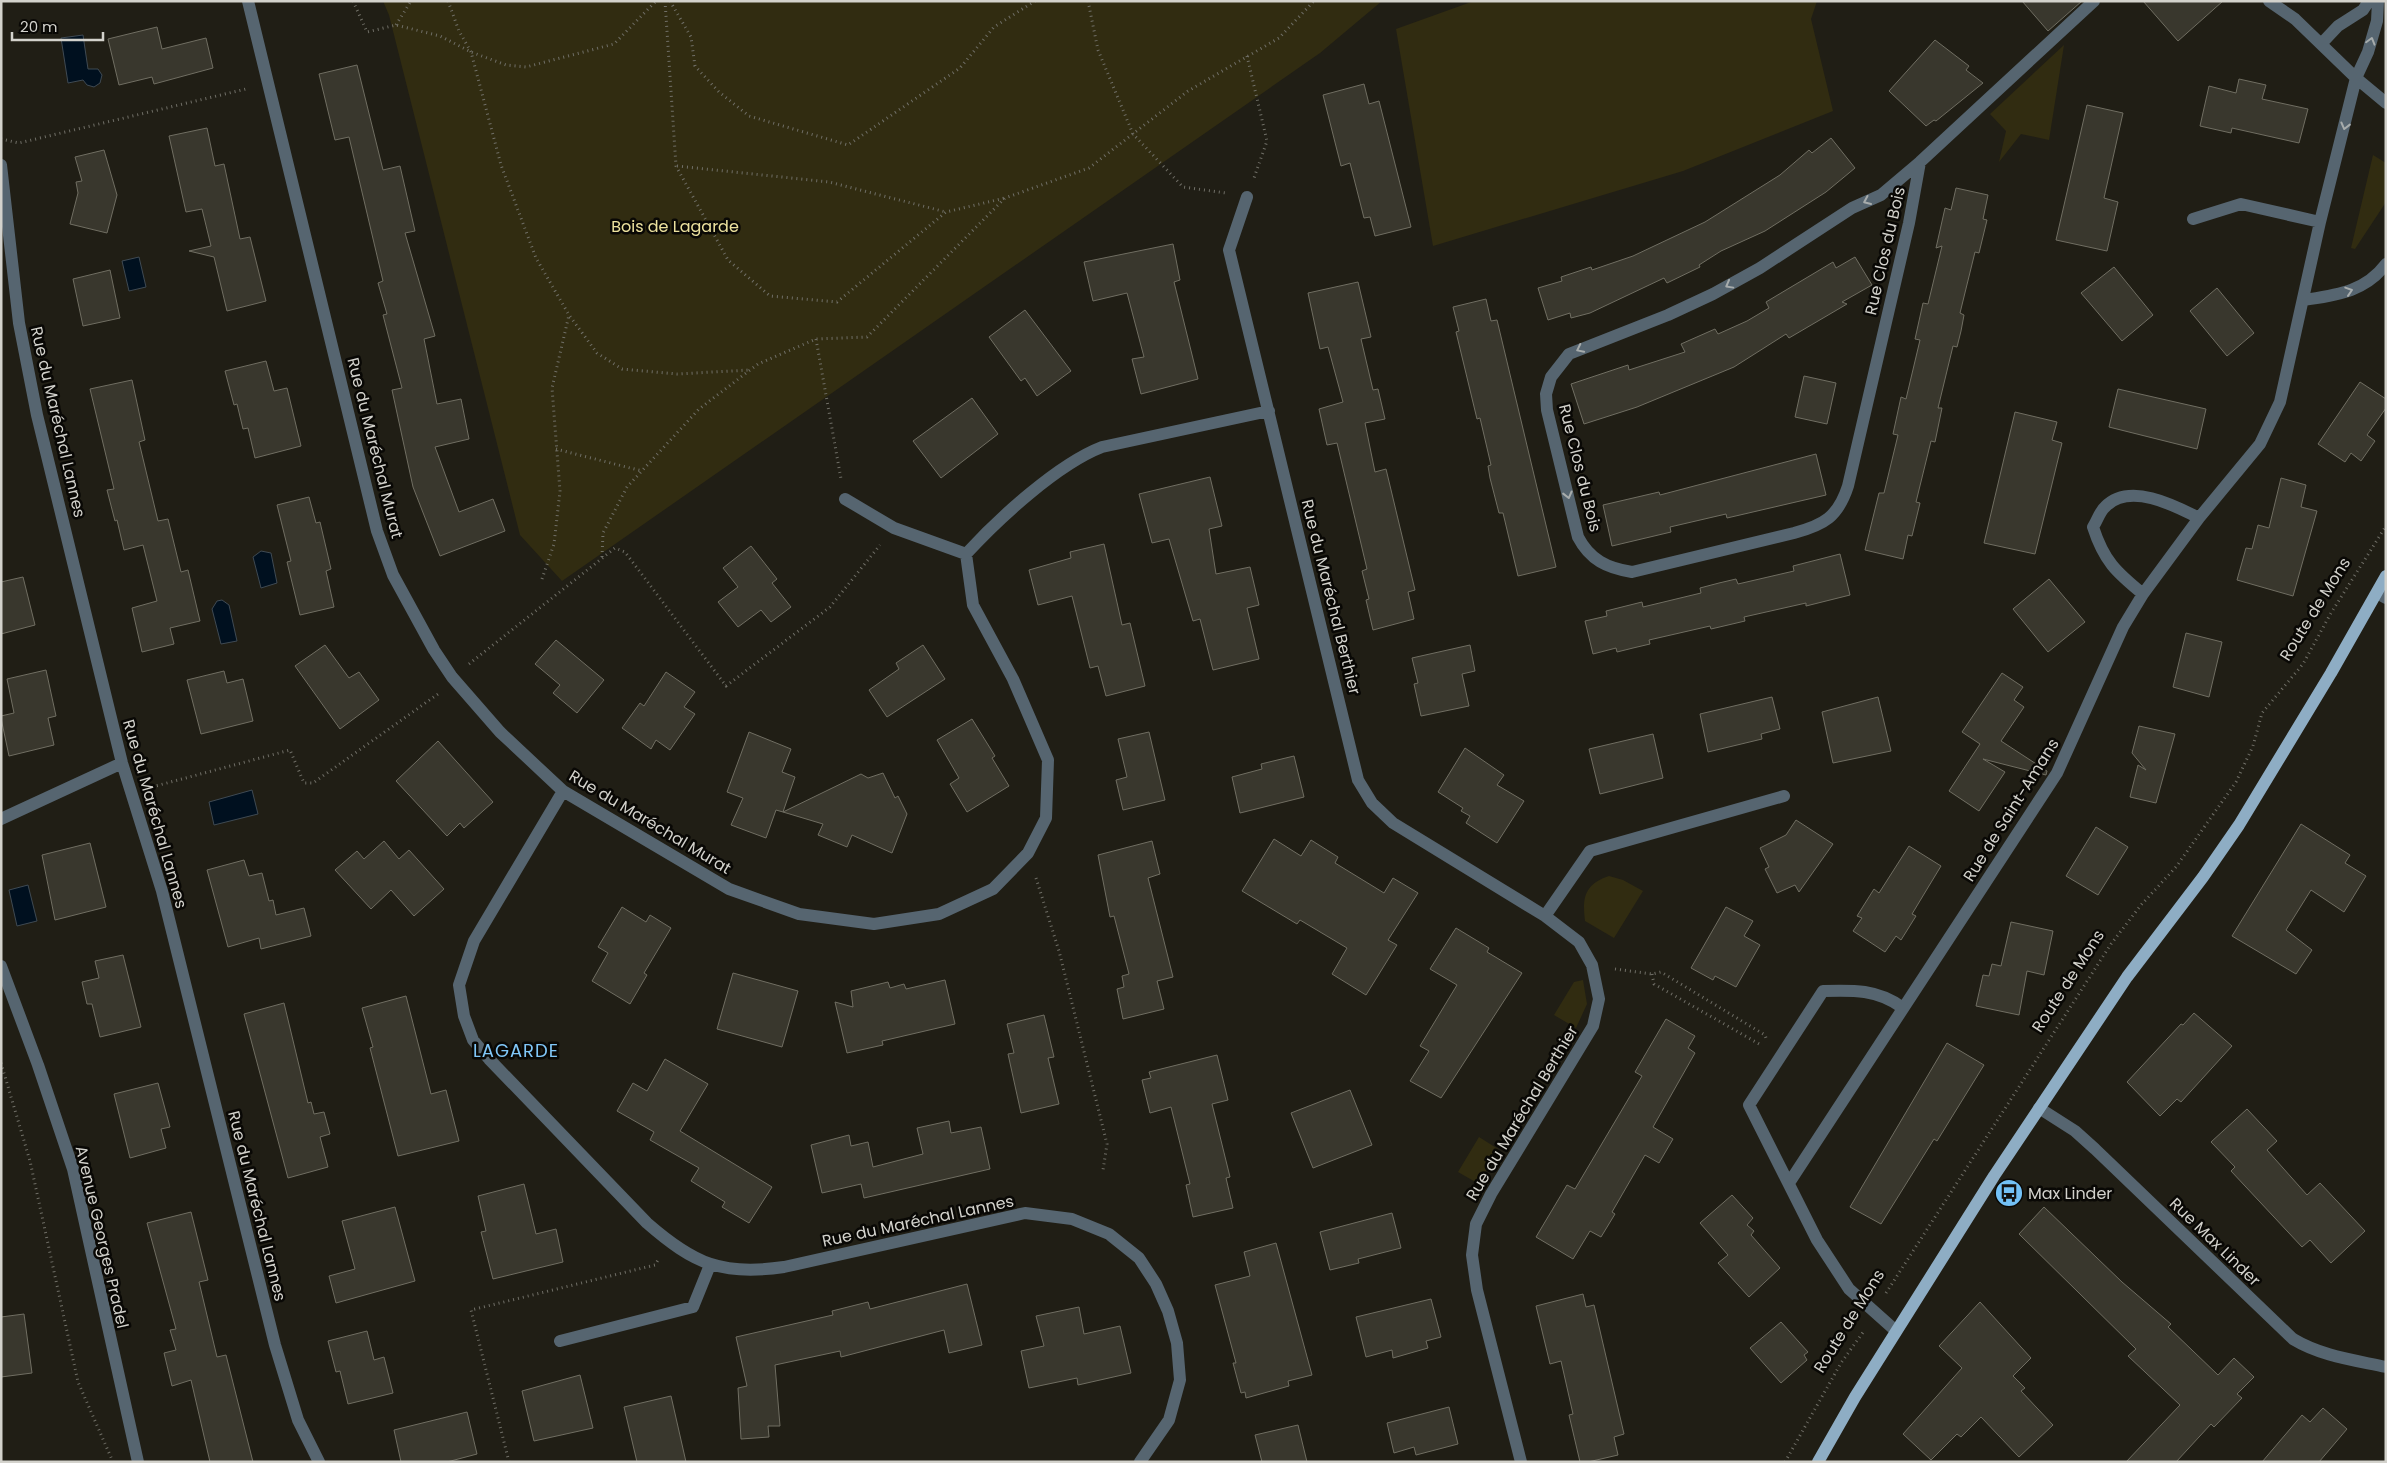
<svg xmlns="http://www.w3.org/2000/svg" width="2387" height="1463" font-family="Poppins,sans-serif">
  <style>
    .green { fill: #312c11 }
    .water { fill: #00101f; stroke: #3f4a53 }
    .building { fill: #39372d; stroke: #706e62 }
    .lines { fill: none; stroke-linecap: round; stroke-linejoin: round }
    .path { stroke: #706f67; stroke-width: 3; stroke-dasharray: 1 4; stroke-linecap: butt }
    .minor { stroke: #566570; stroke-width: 12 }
    .major { stroke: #8eadc4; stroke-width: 12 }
    .oneway { stroke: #a7acac }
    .labels { text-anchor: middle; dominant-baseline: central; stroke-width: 5; stroke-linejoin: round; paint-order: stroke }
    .park-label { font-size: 16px; fill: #ece19e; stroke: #090805 }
    .street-label { font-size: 16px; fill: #d3d2cc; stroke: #090805 }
    .poi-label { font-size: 16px; fill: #d3d2cc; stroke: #090805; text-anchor: start }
    .neighbourhood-label { font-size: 18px; letter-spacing: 1px; fill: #80c7f8; stroke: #090805 }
  </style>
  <rect width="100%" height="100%" fill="#201e15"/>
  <path class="green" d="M383,1H1382L1320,53L562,581L520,535L389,15Z
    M1474,1H1817L1811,19L1833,111L1683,171L1433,246L1396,29Z
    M2064,45L2049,140L2021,134L1999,162L2006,131L1990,114Z
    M2373,155L2386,163V202L2355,249L2351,248Z
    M1609,876L1623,880L1643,891L1614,938L1585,921C1582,897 1585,884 1609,876Z
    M1583,980L1587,1004L1576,1028L1554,1015L1574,982Z
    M1479,1137L1498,1149L1479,1184L1458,1172Z"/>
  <path class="water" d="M83,35L88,69H98L102,75L100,83L94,87L87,85L83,80L68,83L61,38Z
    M139,257L146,287L129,291L122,261Z
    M261,551L271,553L277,583L261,588L253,557Z
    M222,600L229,605L237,641L221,644L212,609L217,601Z
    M252,790L258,814L214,825L209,802Z
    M28,885L37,921L17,926L9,890Z"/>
  <path class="building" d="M2022,1H2082L2048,31Z
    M2143,1H2223L2178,41Z
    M157,27L162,49L206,38L213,68L154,84L152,77L119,85L108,39Z
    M1935,40L1969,66L1966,70L1983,83L1936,121L1934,120L1926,126L1889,91Z
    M357,65L383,170L400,166L415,231L405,233L435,336L424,339L437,404L461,399L469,439L435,447L459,512L493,499L505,531L440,556L413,487L392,390L402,388L383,315L387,314L378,283L383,281L349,137L335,140L319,74Z
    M2239,79L2266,85L2262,99L2308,109L2299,143L2232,128L2231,133L2200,126L2209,86L2236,93Z
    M1364,84L1369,104L1379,101L1411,227L1375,236L1370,217L1364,218L1350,163L1341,166L1323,95Z
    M2087,105L2123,113L2104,198L2118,202L2107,251L2056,240Z
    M207,128L215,166L224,164L240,239L250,237L266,301L227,311L214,257L189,251L211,246L202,209L186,212L169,136Z
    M1831,138L1855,168L1826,192L1765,231L1721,251L1699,265L1700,267L1667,283L1664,278L1590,313L1571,318L1570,313L1548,320L1538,288L1562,281L1561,277L1591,267L1592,270L1633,256L1705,222L1780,175L1809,150L1812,153Z
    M104,150L117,195L107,233L70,224L78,193L76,182L82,181L75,157Z
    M1956,188L1988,195L1983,219L1987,220L1979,253L1975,252L1960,313L1964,315L1961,331L1957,347L1953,346L1938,408H1942L1935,442L1931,441L1916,502L1920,503L1912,536L1908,535L1903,559L1865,550L1879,493H1884L1898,435L1893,434L1901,397L1906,399L1920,340L1915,339L1923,303L1928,304L1942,246L1936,248L1945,208L1951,210Z
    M1173,244L1180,280L1174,282L1198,379L1141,394L1132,359L1144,357L1127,293L1093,301L1084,262Z
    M1855,257L1872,285L1842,302L1847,304L1789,338L1786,334L1734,367L1637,407L1584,424L1571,384L1628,365L1629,370L1685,352L1681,344L1715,329L1718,334L1747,321L1769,308L1766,302L1833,262L1836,268Z
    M2114,267L2153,315L2122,341L2081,293Z
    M110,270L120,318L83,326L73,279Z
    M1358,282L1371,337L1361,339L1373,390L1378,389L1385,419L1365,423L1375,472L1386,469L1415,590L1408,592L1414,619L1373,630L1366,600L1369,599L1362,571L1367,569L1337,443L1327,445L1319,409L1343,402L1328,347L1320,349L1308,293Z
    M2217,288L2254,333L2227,356L2190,311Z
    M1486,299L1491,321L1497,320L1556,567L1518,576L1503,513H1499L1490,478L1488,466L1491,465L1480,418L1477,419L1456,332L1459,331L1453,307Z
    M1025,310L1071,371L1037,396L1025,378L1021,381L989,337Z
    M266,361L274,391L287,388L301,446L255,458L248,428L243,429L237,404L234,405L225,371Z
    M1804,376L1836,383L1827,424L1795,417Z
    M132,380L145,440L139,442L158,521L168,519L181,572L188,570L200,621L170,628L174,644L142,652L132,608L157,601L143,545L124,550L117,520L115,521L107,490L114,489L90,389Z
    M2360,382L2386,399V408L2367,435L2375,441L2361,461L2351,453L2345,462L2318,444Z
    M2118,389L2206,409L2197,449L2109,427Z
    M972,398L998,434L941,478L913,441Z
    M2015,412L2057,422L2052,440L2062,443L2035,554L1984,543Z
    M1816,454L1826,495L1727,518L1726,514L1670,527L1671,532L1612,546L1603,505L1659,492L1660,495Z
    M1210,477L1222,526L1209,529L1216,574L1250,567L1259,605L1247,608L1259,659L1213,670L1200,619L1193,621L1169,539L1152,543L1139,494Z
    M2281,478L2306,485L2301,507L2317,511L2293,596L2237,580L2246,548L2252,549L2258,525L2269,528Z
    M309,497L316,523L320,522L331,569L326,571L334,607L300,615L287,562L291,561L277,505Z
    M1104,544L1122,625L1130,623L1145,686L1106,696L1098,666L1090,668L1072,596L1038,605L1029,570L1071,558L1070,552Z
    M751,546L777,579L772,583L791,607L771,622L761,610L738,627L718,602L738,587L723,568Z
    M1840,554L1850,595L1806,606V603L1744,617L1745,621L1711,629L1710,626L1649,640L1650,644L1633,648L1617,652L1616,648L1593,654L1585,621L1607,616L1606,611L1642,602L1643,607L1701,593L1700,588L1719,583L1736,579L1738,584L1794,571L1793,566Z
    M23,577L35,625L1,634V582Z
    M2049,579L2085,622L2048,652L2013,609Z
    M2186,633L2222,642L2209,697L2173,687Z
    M556,640L604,680L577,713L553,693L560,685L535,664Z
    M325,645L349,678L359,672L379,700L340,729L295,666Z
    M923,645L945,679L887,717L869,690L899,669L896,663Z
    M1470,645L1475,671L1462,674L1469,706L1421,716L1414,684L1418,683L1412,658Z
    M46,670L56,716L48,718L54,745L9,756L1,718V716L14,713L7,679Z
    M224,671L227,683L243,679L253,721L201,734L187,680Z
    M666,672L695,692L684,707L695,714L670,750L656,740L651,749L622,728L640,703L644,706Z
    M2002,673L2023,687L2014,700L2024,707L2001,741L2047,771L2046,775L1983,759L2005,772L1979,811L1949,791L1980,744L1962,732Z
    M1772,697L1780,729L1761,734L1762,739L1708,752L1700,714Z
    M1878,697L1891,751L1833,763L1822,712Z
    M972,719L995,756L992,758L1009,786L967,812L950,784L959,778L937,740Z
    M2139,726L2175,734L2156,803L2130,797L2138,765L2146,770L2132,753Z
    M749,732L791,749L782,772L795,777L783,812L776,810L766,838L731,825L743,798L727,792Z
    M1149,732L1165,800L1123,810L1116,780L1127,777L1118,739Z
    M1653,734L1663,778L1600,794L1589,749Z
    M438,741L493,802L464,828L460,823L447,836L396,781Z
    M1465,748L1504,775L1497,785L1524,801L1497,843L1466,823L1470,816L1461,811L1463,808L1438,792Z
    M1294,756L1304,797L1240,813L1232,777L1262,769L1261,764Z
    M883,773L895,798L898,796L907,814L892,853L852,835L847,847L818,835L823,824L783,812L861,774L868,778Z
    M1796,820L1833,844L1799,892L1795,885L1777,893L1765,869L1769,867L1760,848L1786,835Z
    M2301,824L2350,855L2345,863L2366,876L2344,912L2311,890L2286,930L2312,950L2296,974L2232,936Z
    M2096,827L2128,847L2098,895L2066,876Z
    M1274,839L1301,856L1311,840L1338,857L1335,863L1384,893L1393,878L1418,893L1388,940L1397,945L1366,995L1332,974L1347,948L1300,920L1297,924L1242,891Z
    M384,841L399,859L409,850L444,889L414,916L391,890L371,909L335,870L357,851L364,859Z
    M1152,841L1160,874L1148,878L1173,977L1157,981L1164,1009L1123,1019L1117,989L1124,987L1122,976L1129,974L1114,916L1110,917L1098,855Z
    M90,843L106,907L55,920L42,855Z
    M1909,846L1941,866L1912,914L1916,916L1901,940L1896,936L1885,952L1853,931L1862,918L1857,916L1874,889L1879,893Z
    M244,860L249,876L262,873L269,901L273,900L276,915L304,908L311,936L261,949L259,938L228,947L207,870Z
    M622,907L646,922L650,915L671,928L644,973L647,975L630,1004L592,981L608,953L598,947Z
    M1726,907L1753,921L1744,936L1760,945L1736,987L1715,976L1713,980L1691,968Z
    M2011,922L2053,931L2044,975L2027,971L2019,1015L1976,1006L1983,975L1989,976L1992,964L2001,966Z
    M1456,928L1489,948L1487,952L1522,973L1441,1098L1410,1081L1429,1051L1420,1046L1457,985L1430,969Z
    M123,955L141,1027L100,1037L92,1004H87L82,982L99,978L95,961Z
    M733,973L798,991L782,1047L717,1029Z
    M945,980L955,1024L882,1041L883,1045L847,1053L835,1002L853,1007L851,991L888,982L890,988L904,984L906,989Z
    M406,996L431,1094L446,1090L459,1141L398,1156L370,1048L373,1047L362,1008Z
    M284,1003L308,1103L311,1102L314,1114L324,1112L330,1134L320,1137L328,1167L288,1178L244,1014Z
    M2194,1013L2232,1046L2181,1102L2177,1099L2160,1116L2127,1082L2181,1024L2183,1025Z
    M1044,1015L1054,1057L1048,1058L1059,1104L1021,1113L1008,1054L1014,1053L1007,1024Z
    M1666,1019L1695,1036L1688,1048L1695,1053L1653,1127L1673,1139L1659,1163L1645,1155L1612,1212L1615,1214L1601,1237L1590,1231L1573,1259L1536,1237L1567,1185L1575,1189L1642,1076L1635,1072Z
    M1947,1043L1984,1065L1937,1141L1934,1139L1881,1224L1850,1207Z
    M1217,1055L1228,1100L1212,1104L1230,1177L1226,1178L1233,1208L1193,1217L1186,1185L1190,1184L1171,1107L1150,1113L1142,1080L1151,1078L1149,1072Z
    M665,1059L708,1084L680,1131L772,1187L749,1223L722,1207L725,1202L691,1181L699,1168L650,1140L654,1132L617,1111L633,1083L647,1091Z
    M158,1083L170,1127L161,1129L166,1148L130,1158L114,1094Z
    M1350,1090L1372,1145L1313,1168L1291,1113Z
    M2247,1109L2277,1141L2267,1150L2307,1195L2320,1183L2365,1231L2331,1263L2310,1240L2302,1247L2231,1171L2235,1167L2211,1142Z
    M949,1121L951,1133L981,1127L990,1169L864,1198L861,1184L822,1193L811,1145L849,1135L851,1146L868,1142L873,1167L923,1154L917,1128Z
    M524,1184L536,1234L556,1229L563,1262L493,1279L481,1232L486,1231L478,1196Z
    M1732,1195L1753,1218L1747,1225L1754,1231L1751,1235L1780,1268L1749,1297L1718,1263L1728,1255L1700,1223Z
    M395,1207L415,1281L336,1303L329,1276L355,1269L342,1221Z
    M2044,1207L2122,1282L2171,1324L2168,1327L2218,1375L2234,1358L2254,1377L2237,1394L2242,1398L2214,1427L2211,1424L2176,1462H2126L2180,1405L2128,1356L2136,1349L2019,1234Z
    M191,1212L208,1280L199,1282L217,1357L226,1355L253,1462H210L191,1380L172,1386L164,1353L176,1350L170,1330L176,1329L147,1223Z
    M1392,1213L1401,1248L1358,1259L1359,1263L1330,1270L1320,1232Z
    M1276,1243L1312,1375L1288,1381L1289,1386L1246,1398L1245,1392L1241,1393L1233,1363H1236L1215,1285L1250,1276L1244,1252Z
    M967,1284L982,1345L949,1353L944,1330L841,1357L840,1351L775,1365L780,1426H768L769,1437L741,1439L738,1388L747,1386L736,1337L833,1315L832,1311L868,1302L870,1309Z
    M1583,1294L1586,1307L1594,1305L1624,1434L1614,1437L1618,1455L1588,1462H1580L1569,1415L1573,1414L1561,1361L1550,1364L1536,1306Z
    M1431,1299L1441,1337L1426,1341L1428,1348L1393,1358L1392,1350L1366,1357L1356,1317Z
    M1980,1302L2031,1358L2013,1376L2025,1388L2021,1391L2053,1425L2019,1457L1981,1417L1961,1437L1957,1434L1931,1460L1903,1434L1962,1368L1939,1346Z
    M1079,1307L1084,1334L1120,1326L1131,1373L1078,1385L1077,1378L1029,1388L1021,1351L1044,1346L1036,1316Z
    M24,1314L32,1373L1,1377V1317Z
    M1781,1322L1808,1352L1804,1355L1807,1360L1781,1383L1750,1348Z
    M367,1331L374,1360L384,1357L393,1393L348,1404L340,1371L336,1372L328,1341Z
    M580,1375L593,1428L534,1441L522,1391Z
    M671,1396L686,1462H637L624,1407Z
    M1449,1407L1458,1444L1416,1455L1414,1447L1394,1453L1387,1423Z
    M2323,1408L2347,1429L2319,1462H2262L2302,1415L2310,1422Z
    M467,1412L477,1454L447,1462H401L394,1430Z
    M1298,1425L1307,1462H1262L1255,1435Z"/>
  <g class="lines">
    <path class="path" d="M353,1L367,32L396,25L440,36L471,52L506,65L526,67L614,44L656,1
      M448,1L459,31L471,52L501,165L536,258L569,315L597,353L622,369L677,374L749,370
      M665,1L676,166L728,260L770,296L837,302L946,212L1005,198
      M670,1L691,37L695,66L719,92L749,116L848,145L960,68L994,27L1035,1
      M1088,1L1098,50L1133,134L1183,187L1226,193
      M396,25L411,1
      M1247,56L1267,141L1254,178
      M1,139L19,143L246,89
      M677,166L829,182L946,212
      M816,339L841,479
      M556,449L642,471
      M602,557L603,533L627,487L699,409L758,364L816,339L867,337L1005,198L1089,168L1188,91L1279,38L1314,1
      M542,579L554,544L560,491L552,388L569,315
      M469,664L615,548L625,552L726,686L830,607L880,545
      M152,787L290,750L304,783H313L438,694
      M1036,878L1059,951L1107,1144L1103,1170
      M1615,969L1652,974L1661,972L1765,1035L1766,1038
      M1652,974L1654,984L1761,1045
      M1,1063L30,1161L78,1382L113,1462
      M1886,1293L2111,944L2141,905L2176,867L2236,782L2253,746L2262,713L2303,664L2331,613L2386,526
      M509,1462L471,1310L655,1265L658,1260
      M1785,1462L1841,1363L1864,1331"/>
    <path class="minor" d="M248,1L377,531L393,575L434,650L452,677L500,732L563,791L729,889L799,914L874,924L939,914L993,889L1028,853L1046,818L1048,760L1013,679L973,605L966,554C999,518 1058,464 1102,447L1269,411
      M2269,1L2295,19L2356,78L2386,103
      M2322,43L2338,26L2363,10L2369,1
      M1920,162L1909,223L1848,486C1838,517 1824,525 1794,533L1632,572C1607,568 1590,560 1578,537L1547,410L1546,394L1551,377L1569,354L1668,315L1713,294L1760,268L1852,208L1881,195L1920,162L2094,1
      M1,165L19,323L37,415L122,763L162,891L275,1345L298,1420L319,1462
      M1247,197L1229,250L1358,780L1372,803L1393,823L1545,916L1579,942L1592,965L1599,999L1593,1026L1491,1194L1476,1224L1472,1255L1477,1290L1521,1462
      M2193,219L2241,204L2320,222
      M2304,300C2336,295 2365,292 2386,264
      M845,499L894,528L966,554
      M2377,593L2386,598
      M2143,594C2116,572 2104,561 2093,527C2097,521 2100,511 2105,507C2129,482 2174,505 2199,518
      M563,791L474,941L459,985L464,1016L473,1040L489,1059L647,1223C694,1264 722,1276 784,1267L1025,1213L1072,1219L1109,1234L1139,1258L1156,1284L1168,1311L1177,1343L1180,1380L1169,1420L1140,1462
      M1,819L122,763
      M1545,916L1590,851L1784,796
      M1,966L38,1065L73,1169L138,1462
      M2039,1108L2075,1131L2095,1149L2293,1339C2321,1356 2354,1360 2386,1367
      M1789,1183L2057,773L2123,627L2143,594L2199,518L2260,444L2280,402L2320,222L2356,78L2368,52L2377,21L2378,1
      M1896,1331L1849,1289L1834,1266L1817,1240L1749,1105L1823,991C1852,990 1878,989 1903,1008
      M560,1341L693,1307L710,1265"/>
    <path class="major" d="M1818,1462L1855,1397L1994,1176L2127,977L2203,877L2239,825L2331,673L2386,576"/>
  </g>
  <defs><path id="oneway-chevron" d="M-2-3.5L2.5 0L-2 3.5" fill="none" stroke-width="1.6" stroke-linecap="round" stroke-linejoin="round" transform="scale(1.25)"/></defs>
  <g class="oneway">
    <use href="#oneway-chevron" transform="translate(2371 41) rotate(-74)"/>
    <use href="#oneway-chevron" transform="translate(2345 126) rotate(104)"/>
    <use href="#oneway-chevron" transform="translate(1867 201) rotate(156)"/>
    <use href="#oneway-chevron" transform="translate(1729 285) rotate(151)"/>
    <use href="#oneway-chevron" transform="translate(2349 291) rotate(-18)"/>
    <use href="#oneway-chevron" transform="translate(1580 349) rotate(154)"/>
    <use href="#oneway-chevron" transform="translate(1568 495) rotate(76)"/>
  </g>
  <defs>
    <symbol id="bus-disc" viewBox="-11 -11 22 22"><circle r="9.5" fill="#73c1f6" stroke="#090805"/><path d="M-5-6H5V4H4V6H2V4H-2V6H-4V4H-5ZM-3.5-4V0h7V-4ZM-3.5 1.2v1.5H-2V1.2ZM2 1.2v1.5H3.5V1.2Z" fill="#111"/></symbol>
  </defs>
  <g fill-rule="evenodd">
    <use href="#bus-disc" x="1993" y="1177" width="32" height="32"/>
  </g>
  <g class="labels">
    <g class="park-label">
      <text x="675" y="226">Bois de Lagarde</text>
    </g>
    <g class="street-label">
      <text transform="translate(1885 251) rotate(-77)">Rue Clos du Bois</text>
      <text transform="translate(58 422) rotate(77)">Rue du Maréchal Lannes</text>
      <text transform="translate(375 448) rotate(76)">Rue du Maréchal Murat</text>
      <text transform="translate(1580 468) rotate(76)">Rue Clos du Bois</text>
      <text transform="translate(1331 597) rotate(76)">Rue du Maréchal Berthier</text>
      <text transform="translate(2315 609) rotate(-58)">Route de Mons</text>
      <text transform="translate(2011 810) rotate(-58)">Rue de Saint-Amans</text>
      <text transform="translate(155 814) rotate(74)">Rue du Maréchal Lannes</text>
      <text transform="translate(650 822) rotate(31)">Rue du Maréchal Murat</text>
      <text transform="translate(2068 981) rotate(-57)">Route de Mons</text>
      <text transform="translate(1522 1113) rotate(-59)">Rue du Maréchal Berthier</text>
      <text transform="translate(257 1206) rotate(76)">Rue du Maréchal Lannes</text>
      <text transform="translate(918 1221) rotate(-12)">Rue du Maréchal Lannes</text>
      <text transform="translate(102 1237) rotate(77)">Avenue Georges Pradel</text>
      <text transform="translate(2215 1242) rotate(44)">Rue Max Linder</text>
      <text transform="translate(1849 1321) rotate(-58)">Route de Mons</text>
    </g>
    <g class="poi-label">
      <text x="2028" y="1193">Max Linder</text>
    </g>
    <g class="neighbourhood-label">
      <text x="516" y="1050">LAGARDE</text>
    </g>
  </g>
  <rect width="2387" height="1463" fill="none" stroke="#d3d2cc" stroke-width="5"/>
  <path d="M12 32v8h91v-8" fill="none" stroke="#d3d2cc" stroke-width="2.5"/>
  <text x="20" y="32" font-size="15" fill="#d3d2cc" stroke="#090805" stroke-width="4" paint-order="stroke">20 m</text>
</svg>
